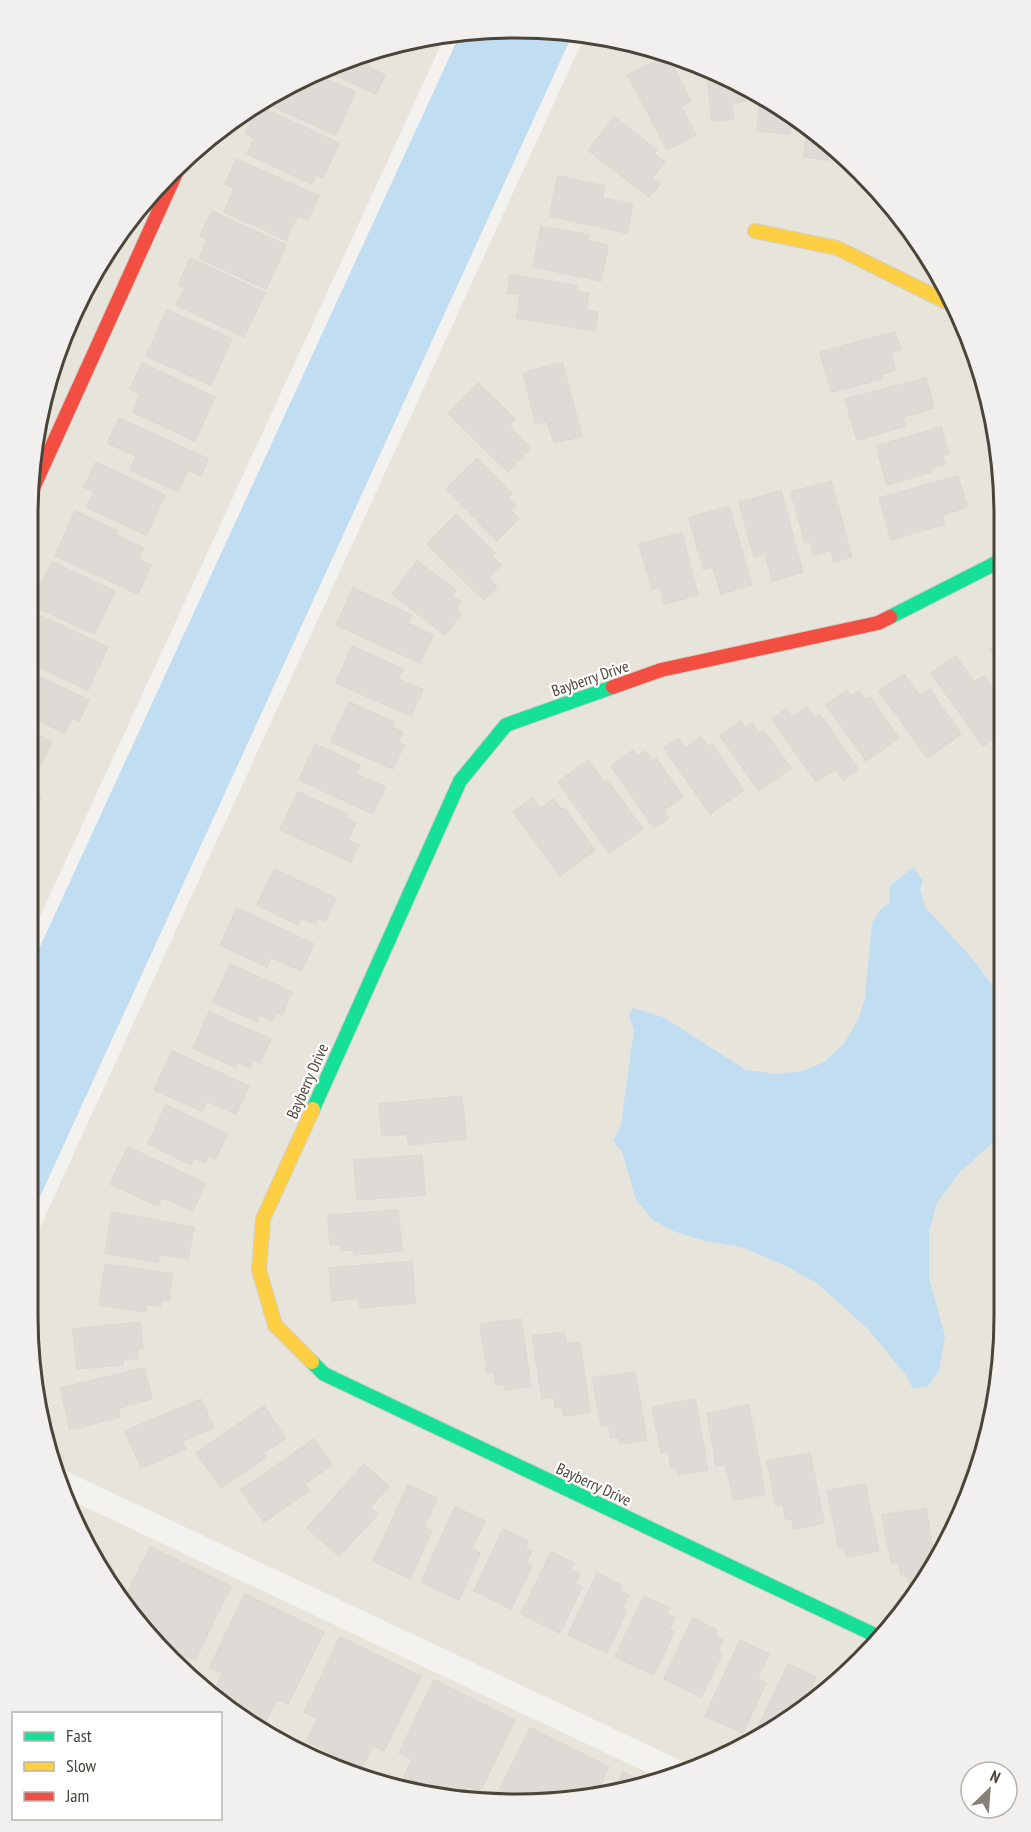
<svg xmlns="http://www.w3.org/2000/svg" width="1031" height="1832" font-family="'PT Sans Narrow',sans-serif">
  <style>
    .residential { fill: #e7e4dc }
    .water { fill: #c0ddf1 }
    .building { fill: #dedbd6; stroke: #dcd9d4; stroke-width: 1.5 }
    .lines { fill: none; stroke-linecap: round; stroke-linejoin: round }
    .fast-casing { stroke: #d3cfc5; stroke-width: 16 }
    .slow-casing { stroke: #d3cfc5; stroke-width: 16 }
    .jam-casing { stroke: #d3cfc5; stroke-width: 16 }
    .fast { stroke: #16e098; stroke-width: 14 }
    .slow { stroke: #ffcf43; stroke-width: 14 }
    .jam { stroke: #f24e42; stroke-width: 14 }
    .labels { text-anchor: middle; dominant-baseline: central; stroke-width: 4.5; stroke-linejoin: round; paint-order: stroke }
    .street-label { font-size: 16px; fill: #4b4439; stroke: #fff }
    .rim { fill: none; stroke: #4b4439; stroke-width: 3 }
  </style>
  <rect width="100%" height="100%" fill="#f4f2ee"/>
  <path class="residential" d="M586,33L673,53L760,93L861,170L922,244L978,358L1000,452L1003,1348L987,1443L938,1561L837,1684L699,1769L51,1464L27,1316V1256Z
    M446,34L27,945L28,484L53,359L93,271L148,193L218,128L300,77L389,44Z
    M66,1498L659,1778L547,1804L389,1788L244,1722L128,1614Z"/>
  <path class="water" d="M484,28L574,31L27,1225V975L461,32Z
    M913,867L923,881L920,889L925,907L972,958L1002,998V1137L995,1141L961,1171L937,1203L929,1232V1278L945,1337L939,1371L928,1386L913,1389L905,1374L868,1329L818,1284L786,1266L742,1247L705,1241L673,1231L652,1219L636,1200L622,1152L613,1141L621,1125L634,1030L629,1015L633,1008L663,1017L746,1070L777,1074L803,1071L824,1062L843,1045L858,1020L865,998L872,923L881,909L890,903V886Z"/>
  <path class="building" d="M377,48L368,67L385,75L376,94L322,69Z
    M667,55L691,101L681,106L696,135L667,150L628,75Z
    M706,68L743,85L745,101L732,103L734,119L712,121Z
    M312,73L355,92L336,135L272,106L279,90L300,77Z
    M760,93L799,123V125L791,124L790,134L757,131Z
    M258,106L339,143L323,178L316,175L312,184L247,154L254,138L246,134Z
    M614,117L657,150L654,154L665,162L652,178L660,184L649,197L588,150Z
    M807,129L839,153L838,161L804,157Z
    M236,159L319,196L308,220L298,215L286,240L224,212L234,188L225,184Z
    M858,168L861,170L871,182L856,181Z
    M558,176L605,186L602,198L633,204L627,233L549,216Z
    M212,211L286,245L266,289L199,258L207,240L200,236Z
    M541,226L589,235L587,241L608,245L601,281L533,267Z
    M190,258L265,293L244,337L176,305L185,288L178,285Z
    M510,274L577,286L576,291L589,293L586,310L598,312L595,331L516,318L520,295L507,293Z
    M167,310L232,339L211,385L146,356Z
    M895,332L901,350L891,352L896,370L881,375L882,379L831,392L820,352Z
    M562,362L582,436L554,443L547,421L536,424L523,373Z
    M142,363L215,397L195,441L133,412L140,394L130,389Z
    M926,378L934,408L903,417L906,426L857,440L845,399Z
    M478,383L515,419L509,426L531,448L508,472L448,413Z
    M119,418L208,459L201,476L188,470L178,491L130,470L136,456L107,443Z
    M941,427L949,454L942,455L945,464L931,468L932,472L887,485L876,446Z
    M477,458L512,493L508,498L516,506L511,511L519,518L497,541L446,489Z
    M96,462L165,495L146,535L86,507L94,492L84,487Z
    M958,476L967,507L942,515L945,524L891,540L879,498Z
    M831,481L852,557L834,562L831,550L814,555L810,541L805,543L791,492Z
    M781,491L803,572L772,581L765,554L754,557L739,502Z
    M729,506L752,585L721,594L713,567L703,569L689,518Z
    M75,511L118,531L116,535L143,548L138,559L151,565L138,594L55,556Z
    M456,514L495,553L492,556L501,565L488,578L497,587L484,600L427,544Z
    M682,533L698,595L664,604L660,587L652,589L639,544Z
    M417,561L456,590L452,596L461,602L456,609L461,614L445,635L392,594Z
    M52,562L115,591L94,634L31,605Z
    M353,588L412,615L408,623L433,635L420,663L336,625Z
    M28,610L108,647L88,690L28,662V654L33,643L28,640Z
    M1001,642V666L990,650Z
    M352,646L403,669L398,679L423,690L411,716L336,683Z
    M956,656L974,682L984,676L1001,700V733L983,746L931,673Z
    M31,673L89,700L79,721L72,718L65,733L28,716V680Z
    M904,674L920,696L930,689L961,734L927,758L879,691Z
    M847,690L851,696L859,691L865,700L870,697L899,738L866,761L826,705Z
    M349,702L394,722L392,727L402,732L398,742L404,745L393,769L331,742Z
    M807,707L815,718L820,715L858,769L843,780L836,769L816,782L772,719L786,709L792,717Z
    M741,721L745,728L752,723L759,733L763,730L791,768L759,791L720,736Z
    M28,730L52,741L31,785L28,784Z
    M701,737L708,747L712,744L744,790L710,814L664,748L678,738L685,748Z
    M315,744L360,765L356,774L385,787L373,814L299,780Z
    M633,750L637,756L645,751L653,762L656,758L683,797L664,810L669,818L654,828L611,766Z
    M588,760L604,782L607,780L643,829L609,853L558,782Z
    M28,791L41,797L28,825Z
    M298,792L347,814L345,818L356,823L348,840L359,845L351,862L280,830Z
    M532,798L540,809L553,799L561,809L564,808L595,850L560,876L513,812Z
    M274,869L336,898L325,921L318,918L315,924L301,918L298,925L257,905Z
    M237,908L314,944L301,971L271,957L267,967L220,945Z
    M230,964L292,992L282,1015L276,1012L272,1021L260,1015L257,1022L213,1002Z
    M209,1012L271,1039L260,1063L254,1060L250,1068L238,1062L235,1067L193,1048Z
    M172,1051L249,1086L236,1114L207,1101L202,1111L154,1090Z
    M462,1096L466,1139L409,1145L407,1134L382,1136L379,1104Z
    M166,1105L227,1134L216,1159L209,1155L205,1163L194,1158L190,1164L148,1144Z
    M128,1147L205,1183L193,1211L162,1197L158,1206L110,1184Z
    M422,1155L425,1195L357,1200L354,1160Z
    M398,1210L402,1251L354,1255L353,1250L340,1251V1245H330L328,1215Z
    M112,1212L194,1227L188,1259L160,1254L158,1263L105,1253Z
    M412,1261L415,1303L360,1308L359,1298L332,1301L329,1268Z
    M105,1264L173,1274L169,1301L161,1300L160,1307L146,1304L145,1312L99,1305Z
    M521,1319L531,1386L505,1390L504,1384L496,1385L494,1371L487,1373L480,1324Z
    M140,1322L143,1349H137L138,1358L123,1360V1365L77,1369L73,1329Z
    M564,1332L566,1344L580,1342L590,1412L564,1416L562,1407L555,1408L554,1397L542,1399L532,1336Z
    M144,1368L152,1399L118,1408L120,1417L70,1430L60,1388Z
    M635,1372L647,1440L620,1444L619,1437L611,1438L609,1425L601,1426L592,1378Z
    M201,1399L214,1428L182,1441L186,1449L141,1468L125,1431Z
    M695,1399L708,1470L678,1475L677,1467L671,1468L668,1451L661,1453L652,1407Z
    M749,1405L765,1494L733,1500L726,1465L716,1466L707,1413Z
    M264,1406L286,1438L263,1453L266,1457L221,1488L196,1453Z
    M314,1439L332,1465L305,1484L309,1491L264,1522L241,1490Z
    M810,1453L824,1523L794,1529L792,1519L786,1520L783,1504L776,1506L767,1461Z
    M364,1464L389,1486L370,1507L378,1514L339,1556L307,1528Z
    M865,1484L879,1551L847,1557L844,1547L839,1548L827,1491Z
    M408,1485L437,1498L424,1527L432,1531L410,1579L373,1561Z
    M455,1507L485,1521L471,1549L480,1553L459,1600L421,1582Z
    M926,1508L936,1564L923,1580L909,1582L907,1574L901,1575L898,1562L891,1563L882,1515Z
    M503,1529L528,1541L525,1548L532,1551L527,1562L532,1565L511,1609L474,1591Z
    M150,1547L231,1586L195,1660L183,1655L179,1662L128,1614L122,1603Z
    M551,1552L574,1563L571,1569L580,1574L575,1583L582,1587L560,1633L521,1614Z
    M597,1573L622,1585L619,1591L628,1595L623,1607L627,1610L607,1653L568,1635Z
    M245,1594L324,1632L288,1704L277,1699L265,1723L224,1704L213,1694L223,1673L210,1667Z
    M644,1596L669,1608L667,1614L675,1618L669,1629L674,1632L654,1675L615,1657Z
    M693,1618L717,1630L715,1636L723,1640L718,1652L722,1654L701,1697L664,1679Z
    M340,1637L421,1676L384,1751L373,1745L361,1768L306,1741L318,1718L304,1712Z
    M740,1640L769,1654L757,1679L766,1683L743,1733L705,1716Z
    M788,1664L816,1677L805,1702L807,1703L754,1736Z
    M434,1680L515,1720L480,1792L468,1786L464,1796L416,1791L401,1783L412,1759L399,1753Z
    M530,1728L609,1767L596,1793L547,1804L495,1799Z
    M623,1772L643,1782L616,1788Z"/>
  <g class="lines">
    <defs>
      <path id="fast" d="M890,617L1000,561
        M313,1109L460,781L506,725L613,687
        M312,1362L324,1374L877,1636"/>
      <path id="slow" d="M755,231L837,248L951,304
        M312,1362L275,1325L259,1270L263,1219L313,1109"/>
      <path id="jam" d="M28,499L181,162
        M613,687L661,670L878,623L890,617"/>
    </defs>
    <use href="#fast" class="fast-casing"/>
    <use href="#slow" class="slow-casing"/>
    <use href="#jam" class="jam-casing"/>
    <use href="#fast" class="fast"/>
    <use href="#slow" class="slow"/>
    <use href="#jam" class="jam"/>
  </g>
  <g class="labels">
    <g class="street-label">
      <text transform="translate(590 678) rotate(-19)">Bayberry Drive</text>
      <text transform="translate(307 1081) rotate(-66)">Bayberry Drive</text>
      <text transform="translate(594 1484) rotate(25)">Bayberry Drive</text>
    </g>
  </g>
  <path d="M0 0H1031V1832H0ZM516 38H516A478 478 0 0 1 994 516V1316A478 478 0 0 1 516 1794H516A478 478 0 0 1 38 1316V516A478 478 0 0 1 516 38Z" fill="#f1f0ef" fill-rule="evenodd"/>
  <path class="rim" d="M516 38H516A478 478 0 0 1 994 516V1316A478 478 0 0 1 516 1794H516A478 478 0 0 1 38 1316V516A478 478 0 0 1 516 38Z"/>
  <rect x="12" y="1712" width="210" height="108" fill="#ffffff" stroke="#b7b4b0" stroke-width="1.5"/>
  <rect x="24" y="1732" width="30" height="9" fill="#16e098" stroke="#b7b4b0" stroke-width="1.5"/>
  <text x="66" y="1742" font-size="18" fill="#4b4439">Fast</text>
  <rect x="24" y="1762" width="30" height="9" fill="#ffcf43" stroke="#b7b4b0" stroke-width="1.5"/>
  <text x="66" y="1772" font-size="18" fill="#4b4439">Slow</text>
  <rect x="24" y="1792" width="30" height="9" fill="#f24e42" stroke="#b7b4b0" stroke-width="1.5"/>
  <text x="66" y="1802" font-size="18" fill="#4b4439">Jam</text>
  <g transform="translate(989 1790) rotate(25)"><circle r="28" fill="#ffffff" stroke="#b7b4b0" stroke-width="1.5"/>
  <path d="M0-4.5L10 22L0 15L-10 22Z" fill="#868178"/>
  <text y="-9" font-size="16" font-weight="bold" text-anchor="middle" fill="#4b4439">N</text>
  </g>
</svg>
